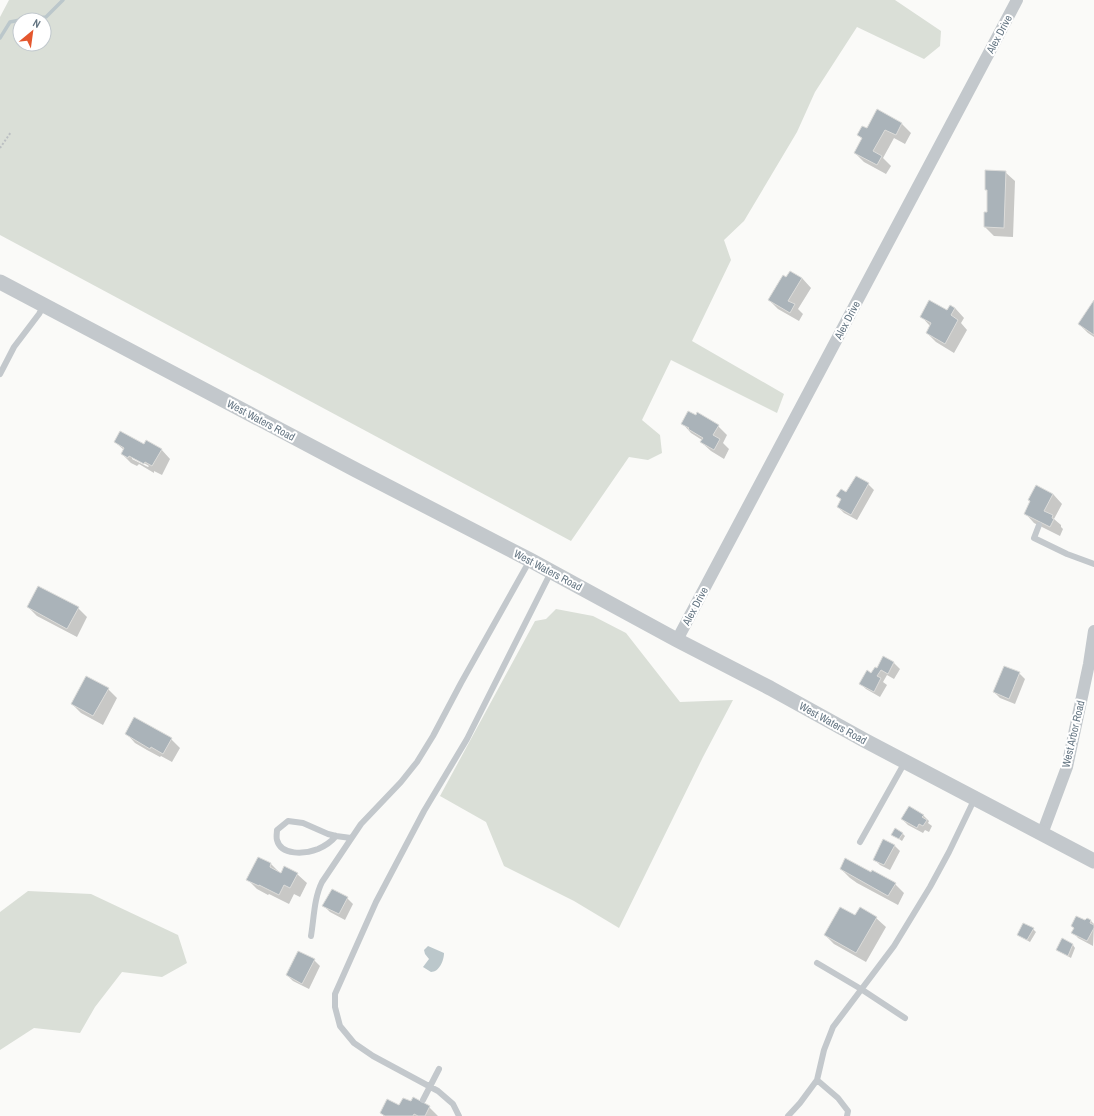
<svg xmlns="http://www.w3.org/2000/svg" width="1094" height="1116" font-family="'Archivo Narrow',sans-serif">
  <style>
    .green { fill: #dadfd7; fill-rule: evenodd }
    .water { fill: #bbc7cb }
    .shadow { fill: #0003; fill-rule: evenodd }
    .lines { fill: none; stroke-linecap: round; stroke-linejoin: round }
    .stream { stroke: #bbc7cb; stroke-width: 3.5 }
    .building { fill: #aab3b9; stroke: #dcdcda }
    .path { stroke: #bbbfc2; stroke-width: 2; stroke-dasharray: 2 2; stroke-linecap: butt }
    .service { stroke: #c3c8cc; stroke-width: 6 }
    .minor { stroke: #c3c8cc; stroke-width: 12 }
    .tertiary { stroke: #c3c8cc; stroke-width: 15 }
    .labels { text-anchor: middle; dominant-baseline: central; stroke-width: 4; stroke-linejoin: round; paint-order: stroke }
    .street-label { font-size: 11px; fill: #657683; stroke: #fff }
  </style>
  <rect width="100%" height="100%" fill="#fafaf8"/>
  <path class="green" d="M9,0H895L941,31L940,46L924,59L857,27L815,92L797,132L744,221L724,240L731,260L692,341L784,394L777,413L671,360L642,420L660,435L662,453L648,460L629,457L571,541L0,235V17ZM20,20H44V44H20Z
    M556,609L593,616L626,633L680,702L733,700L703,757L619,928L574,901L504,866L486,822L440,796L535,621L546,619Z
    M28,891L91,894L178,935L187,963L162,977L122,972L95,1007L80,1033L34,1028L0,1050V912Z"/>
  <path class="water" d="M428,946L444,953C444,961 439,972 431,972L423,967L429,959L425,954L424,950Z"/>
  <path class="shadow" d="M877,111L902,124L911,133L905,144L894,138L883,158L891,166L886,174L864,162L855,153L862,139L859,135L867,130Z
    M1005,172L1015,181L1013,237L994,236L985,227L988,213V192L986,189Z
    M787,278H802L811,288L798,309L803,314L799,321L778,309L769,300Z
    M1094,301V337L1088,333L1079,324Z
    M955,308L964,318L961,323L967,330L954,353L936,342L927,333L930,326L921,316L947,312Z
    M682,423L718,426L727,435L723,443L729,449L724,459L711,451L701,442L702,440L691,433Z
    M115,442L145,445L161,449L170,459L162,475L154,471V473L139,464L137,466L131,463L122,454L124,450ZM132,456L149,466L148,467L132,459Z
    M868,484L874,490L857,520L844,513L838,507L842,501L838,496L846,494Z
    M1053,494L1062,504L1054,519L1061,525V527L1063,529L1060,536L1034,523L1025,513Z
    M28,607L78,608L87,617L77,637L37,616Z
    M884,657L894,663L900,669L894,679L887,675L883,682L887,685L880,697L866,689L860,683L877,670Z
    M1019,673L1025,679L1015,704L1000,698L994,692Z
    M108,689L117,698L103,725L81,713L72,704Z
    M126,733L171,739L180,748L172,762L161,756L160,757L147,750L135,743Z
    M923,815L929,821L928,823L932,826L929,832L925,830L923,833L908,825L902,819Z
    M902,833L905,836L902,841L893,835Z
    M894,845L900,851L890,870L880,865L874,859Z
    M259,858L271,864L279,872L282,874H297L307,883L300,897L294,894L289,904L269,894L268,895L257,889L248,880Z
    M841,869L895,884L904,893L898,905L857,883L850,878Z
    M347,898L353,904L345,920L330,912L324,906Z
    M855,917L876,918L886,927L866,962L834,944L825,935Z
    M1091,921L1094,924L1093,946L1078,938L1073,932Z
    M1033,929L1036,932L1030,942L1021,937L1018,935Z
    M1062,940L1073,945L1075,948L1071,958L1060,952L1057,949Z
    M299,952L314,960L320,966L309,989L293,981L287,975Z
    M400,1106L429,1107L438,1116H384L381,1113Z"/>
  <g class="lines">
    <path class="stream" d="M23,20L46,17L63,0
      M0,38L10,22L20,20"/>
  </g>
  <path class="building" d="M877,109L902,123L896,135L885,130L873,151L882,156L877,165L854,153L862,138L857,135L862,126L867,128Z
    M985,170L1006,171L1004,228L984,227V212H987V190H985Z
    M790,271L802,278L788,301L795,304L790,313L768,300L783,275L786,277Z
    M929,300L947,310L950,305L955,308L951,315L958,320L945,344L926,333L931,323L920,317Z
    M1094,300V335L1078,324Z
    M688,411L696,415L697,412L719,425L713,435L720,439L714,450L700,442L703,438L688,429L689,428L681,424Z
    M120,431L144,444L146,440L162,449L152,466L145,462L144,464L129,456L128,458L121,454L124,448L114,442Z
    M856,476L869,483L851,515L837,507L841,499L836,496L841,489L846,492Z
    M1036,485L1053,494L1044,511L1053,515L1052,518L1054,519L1050,527L1024,514L1030,501L1028,500Z
    M38,586L79,607L67,629L27,607Z
    M883,656L894,662L888,674L881,670L877,676L881,678L874,692L859,684L867,670L871,673L875,667L877,668Z
    M1004,666L1020,672L1009,699L993,692Z
    M86,676L109,688L93,716L71,704Z
    M134,717L172,738L163,754L151,747L150,749L125,734Z
    M909,806L924,815L922,817L927,820L923,826L919,824L917,828L901,819Z
    M895,828L903,833L899,839L891,835Z
    M883,839L895,845L884,865L873,860Z
    M258,857L271,863L270,867L281,873L284,866L298,873L290,888L284,885L279,895L259,885V886L246,880Z
    M845,858L871,872L872,870L896,883L888,896L840,869Z
    M332,889L348,897L339,914L322,906Z
    M840,907L855,915L860,907L877,917L856,953L824,935Z
    M1076,916L1085,920L1087,918L1091,920L1090,923L1094,925V928L1087,941L1071,933L1074,928L1071,926Z
    M1023,923L1034,928L1027,940L1017,935Z
    M1062,938L1073,944L1068,956L1056,950Z
    M298,951L315,959L302,984L286,975Z
    M413,1097L430,1106L425,1116H418L414,1114L413,1116H385L380,1113L387,1099L399,1105L403,1098L411,1101Z"/>
  <g class="lines">
    <path class="path" d="M0,148L11,132"/>
    <path class="service" d="M0,374L14,347L39,314L44,305
      M1039,525L1034,538L1067,554L1094,564
      M336,836C331,842 325,846 318,849C305,854 281,856 277,840C276,837 277,833 277,830L288,821L303,823L328,834L336,836L351,838
      M860,842L905,762
      M311,936C314,918 314,898 322,882L361,824L401,782L417,762L433,736L461,683L530,560
      M817,963L861,989L905,1018
      M817,1080L838,1098L848,1111L847,1116
      M423,1100L439,1069
      M459,1116L453,1104L438,1091L373,1056L354,1043L340,1026L335,1007V994L376,902L424,811L467,739L551,572
      M788,1116L800,1103L817,1080L824,1050L833,1027L894,946L930,887L949,852L975,798"/>
    <path class="minor" d="M677,640L1017,0
      M1042,834L1067,767L1089,664L1094,631"/>
    <path class="tertiary" d="M0,282L356,470L530,560L677,640L770,688L864,740L1094,861"/>
  </g>
  <g class="labels">
    <g class="street-label">
      <text transform="translate(999 34) rotate(-62)">Alex Drive</text>
      <text transform="translate(847 320) rotate(-62)">Alex Drive</text>
      <text transform="translate(261 420) rotate(28)">West Waters Road</text>
      <text transform="translate(548 570) rotate(28)">West Waters Road</text>
      <text transform="translate(695 606) rotate(-62)">Alex Drive</text>
      <text transform="translate(833 723) rotate(29)">West Waters Road</text>
      <text transform="translate(1073 734) rotate(-77)">West Arbor Road</text>
    </g>
  </g>
  <g transform="translate(32 32) rotate(29)"><circle r="19" fill="#ffffff" stroke="#c1c8cd"/>
  <path d="M0-3L7 15L0 10L-7 15Z" fill="#e4572e"/>
  <text y="-6" font-size="11" font-weight="bold" text-anchor="middle" fill="#657683">N</text>
  </g>
</svg>
